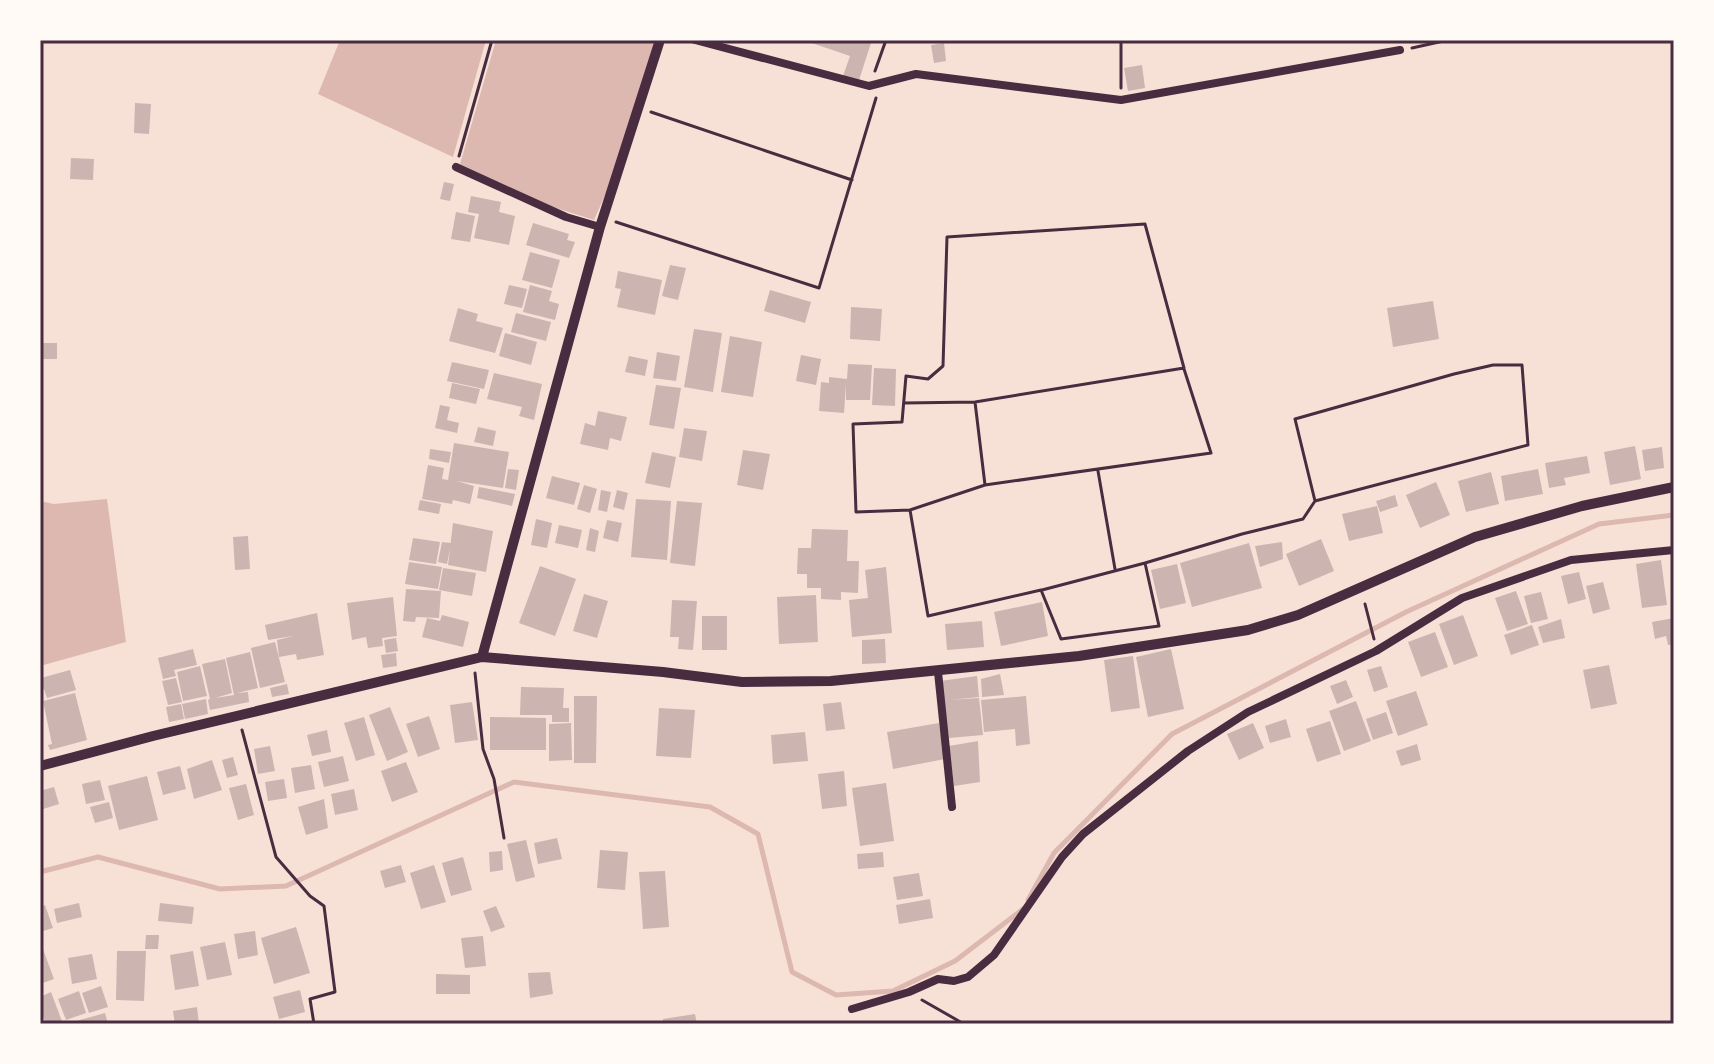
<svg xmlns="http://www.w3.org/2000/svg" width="1714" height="1064" font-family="Barlow,sans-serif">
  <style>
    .water { fill: #dcb8b0 }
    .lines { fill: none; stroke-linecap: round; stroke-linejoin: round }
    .stream { stroke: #dcb8b0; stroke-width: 5 }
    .building { fill: #ccb4b1 }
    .path { stroke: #4a2c40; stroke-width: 3 }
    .minor { stroke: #4a2c40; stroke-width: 8 }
    .tertiary { stroke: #4a2c40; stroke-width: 10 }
    .neatline { fill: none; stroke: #4a2c40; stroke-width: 3 }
  </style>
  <rect width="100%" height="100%" fill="#f7e1d7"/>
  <path class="water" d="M340,40H486L453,157L318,94Z
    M496,40L656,41L609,186L594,220L537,202L460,164Z
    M107,499L126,642L40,666V501L54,504Z"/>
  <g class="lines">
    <path class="stream" d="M40,872L98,857L220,889L286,886L514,782L710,807L758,834L792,972L836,995L893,991L955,961L1023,909
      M1028,900L1054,853L1172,734L1406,612L1599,524L1674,515"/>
  </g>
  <path class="building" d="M803,40H872L859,80L843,76L850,56Z
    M944,43L946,61L934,63L931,45Z
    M1142,65L1145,88L1128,91L1124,68Z
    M135,103L151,104L149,134L134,133Z
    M71,158L94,159L93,180L70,179Z
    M444,182L454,184L450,201L440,199Z
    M471,196L501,202L499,212L515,216L509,245L474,238L479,214L468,212Z
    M456,212L475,216L470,242L451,239Z
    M533,223L569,234L567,240L575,242L569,258L526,245Z
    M530,252L560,260L552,288L522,280Z
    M670,265L686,268L678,300L662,296Z
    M618,271L662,280L655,315L617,307L621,289L615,288Z
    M509,285L527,289L522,308L504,304Z
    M530,285L552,291L549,301L559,304L555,320L523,312Z
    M770,290L811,302L805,323L764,311Z
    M1433,301L1439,339L1393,347L1387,308Z
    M851,307L882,309L880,341L850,339Z
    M458,308L478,314L476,321L503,328L495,353L449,341Z
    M516,313L551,322L546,341L511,332Z
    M694,329L722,333L713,392L684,387Z
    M505,333L537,342L531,365L499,356Z
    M730,336L762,342L753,397L721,392Z
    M40,343H57V359H40Z
    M657,352L680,356L676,381L653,378Z
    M801,355L821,359L816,385L796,381Z
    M629,356L648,360L645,376L625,372Z
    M452,362L489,370L484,389L447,381Z
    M848,364L872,365L870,400H846V384L844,413L819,411L821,382L829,383V377L847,379Z
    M874,368L896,369L895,406L872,405Z
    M494,373L542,384L534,420L519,416L522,407L487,399Z
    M452,383L480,389L476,404L449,398Z
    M656,385L681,388L674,429L649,425Z
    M440,405L450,407L447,420L459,423L457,433L435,428Z
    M598,411L627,417L621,441L610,438L608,450L580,444L585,423L595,426Z
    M478,427L496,431L493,446L474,442Z
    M684,428L707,431L702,461L679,457Z
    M454,443L509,452L503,488L457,481L474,486L470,504L453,500L452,504L422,499L428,465L444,468L442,479L448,480Z
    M1635,446L1641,479L1610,485L1604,452Z
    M1662,447L1664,468L1645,471L1642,450Z
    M430,449L451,452L449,463L429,459Z
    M743,450L770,454L763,490L737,485Z
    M652,452L676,457L670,488L645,483Z
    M1587,456L1590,473L1564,478L1566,485L1549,488L1545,463Z
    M508,469L519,470L516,490L505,488Z
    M1538,469L1543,494L1505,501L1501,476Z
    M1491,472L1499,504L1466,512L1458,481Z
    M552,476L580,483L574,505L546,498Z
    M1436,482L1450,515L1420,528L1406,495Z
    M584,485L597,489L590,513L577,509Z
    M479,487L515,494L512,506L477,498Z
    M601,490L611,492L607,512L598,510Z
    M617,490L628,493L624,510L613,507Z
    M1395,495L1398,506L1380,512L1376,501Z
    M636,499L671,501L667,560L631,557Z
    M420,500L441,504L439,514L418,510Z
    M677,501L702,503L695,566L670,563Z
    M1377,506L1383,533L1349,541L1342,514Z
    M536,519L552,523L547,548L531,545Z
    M607,520L622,523L618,542L603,538Z
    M453,523L493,531L486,572L448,565Z
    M559,525L582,530L578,548L555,543Z
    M590,528L599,531L595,552L586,550Z
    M812,529L848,530L847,561H859L858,593L841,592V600L821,599V588H807V574H797L798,548H811Z
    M248,536L250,569L235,570L233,537Z
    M413,538L440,542L436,564L409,560Z
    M1321,539L1334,571L1299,586L1286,554Z
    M442,542L451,543L447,564L438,562Z
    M1282,542L1283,559L1260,567L1255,546Z
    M1249,543L1262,588L1192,607L1180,563Z
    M1661,560L1667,605L1642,608L1636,564Z
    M409,562L442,567L438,589L405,584Z
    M1177,564L1186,603L1160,609L1151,570Z
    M540,566L576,579L555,636L519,623Z
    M886,567L892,633L852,637L849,600L868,598L865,570Z
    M443,568L476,573L472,596L439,590Z
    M1579,572L1586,599L1568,604L1561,576Z
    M1603,582L1610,609L1593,614L1586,586Z
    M406,589L441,591L439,618L416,617L415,622L403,621Z
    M1516,591L1528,624L1507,631L1495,598Z
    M1541,592L1548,619L1531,623L1524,596Z
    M584,594L608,601L597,638L573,631Z
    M816,595L818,642L779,644L777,597Z
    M393,597L397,636L382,638L383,646L368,648L366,637L352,640L347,603Z
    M672,600L697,601L693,650L678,649L679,637H670Z
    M1042,602L1048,636L1001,646L994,612Z
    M317,613L324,655L297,660L296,654L279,657L277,640L293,636L268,640L265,625Z
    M442,615L469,622L463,647L422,637L427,618L440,621Z
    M1463,615L1478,656L1454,665L1439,624Z
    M702,616H727V650H702Z
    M1674,618V644L1668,645L1666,636L1655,639L1652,622Z
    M1561,619L1565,638L1543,643L1538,627Z
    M982,621L984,647L947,650L945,624Z
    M1532,625L1539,645L1511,655L1504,635Z
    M1435,632L1448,667L1421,677L1408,642Z
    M396,638L398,651L386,653L384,640Z
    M885,639L886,663L862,664V640Z
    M275,642L285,682L260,688L251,648Z
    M193,649L197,665L174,670L176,676L163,679L158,658Z
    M1171,649L1184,709L1148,717L1136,657Z
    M250,652L258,688L237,693L248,692L249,702L210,710L208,700L210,699L202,664L225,659L232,693L215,698L234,695L226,658Z
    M396,653L397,666L383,668L381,655Z
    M1133,656L1140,708L1111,712L1104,660Z
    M1609,665L1617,704L1591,709L1583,670Z
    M200,666L207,696L183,701L177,672Z
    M1381,666L1388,687L1374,692L1367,670Z
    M70,670L76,690L47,698L44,689L40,690L41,678Z
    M1000,674L1004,695L982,697L981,679Z
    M977,676L979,697L950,700L979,698L983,735L949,738L940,681Z
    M176,678L182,702L168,705L162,681Z
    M1346,680L1353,697L1337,704L1330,686Z
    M287,684L289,694L272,697L270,688Z
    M521,687L564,688L563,708H569V722H552V715H520Z
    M1416,691L1428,725L1398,736L1386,701Z
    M75,693L87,740L50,750L48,745L52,744L43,701Z
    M574,696H597L596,763H574Z
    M1026,696L1030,744L1016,746L1015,729L984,732L981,700Z
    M206,699L208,714L185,719L182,704Z
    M1356,701L1371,741L1344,751L1329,711Z
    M472,702L478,740L455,743L450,705Z
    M841,702L845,729L826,731L823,704Z
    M181,704L184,719L169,722L166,707Z
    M390,707L408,752L387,761L369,715Z
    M659,708L695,710L691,758L656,756Z
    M1386,712L1393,733L1373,740L1366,719Z
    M429,716L440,749L418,757L406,724Z
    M364,717L375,755L356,761L344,723Z
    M490,717L546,718V750H490Z
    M1286,719L1291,737L1270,743L1265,726Z
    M1330,721L1341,754L1317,762L1306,729Z
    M571,723L572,760L549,761V724Z
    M939,723L945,759L893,769L887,732Z
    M1253,723L1264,748L1239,760L1227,734Z
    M327,730L331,752L312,756L307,735Z
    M805,732L808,761L773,764L771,735Z
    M978,741L980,782L954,786L949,746Z
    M1417,744L1421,760L1401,766L1396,751Z
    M270,746L275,771L258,774L254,749Z
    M343,756L349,781L324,787L318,762Z
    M233,757L238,775L227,778L222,760Z
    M212,760L222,790L194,799L187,769Z
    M406,762L418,792L392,802L381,771Z
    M311,765L315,789L295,793L291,768Z
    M180,766L186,789L163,795L157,772Z
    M844,771L847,806L822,809L818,774Z
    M147,776L158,820L119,830L108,786Z
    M284,779L287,798L268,801L265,782Z
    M100,780L105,800L86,804L82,784Z
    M886,783L894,841L860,846L852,788Z
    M246,784L254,815L238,820L229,788Z
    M54,787L59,804L40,810V791Z
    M354,789L358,810L335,815L331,794Z
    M324,799L328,828L306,835L298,807Z
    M109,802L113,818L95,823L90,807Z
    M557,838L562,859L538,864L534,843Z
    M526,840L535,877L516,882L507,844Z
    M600,850L628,852L625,890L597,888Z
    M502,851L503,870L490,872L489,852Z
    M883,852L884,867L858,869L857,854Z
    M463,857L472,890L451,896L442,863Z
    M401,865L406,882L385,888L380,871Z
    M434,865L446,902L421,909L410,873Z
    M665,871L669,927L643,929L639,872Z
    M919,873L923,896L897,900L893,877Z
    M930,899L933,918L899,924L896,905Z
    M79,903L82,917L57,923L54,909Z
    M160,903L194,907L192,924L158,921Z
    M45,905L53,928L40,932V907Z
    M496,906L505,927L491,932L483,911Z
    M296,927L310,973L274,984L261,938Z
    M255,931L258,955L238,959L234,934Z
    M146,935H159L158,949H145Z
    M483,936L486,966L465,968L461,938Z
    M40,941L54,979L40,984Z
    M225,942L232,975L207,980L200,947Z
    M117,951H146L144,1001L116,1000Z
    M193,951L199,986L175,990L170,955Z
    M92,954L97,979L72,984L68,958Z
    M550,972L553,994L530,998L528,973Z
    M436,974L470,975V994H436Z
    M101,986L108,1007L89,1013L82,993Z
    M300,990L305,1012L279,1019L273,997Z
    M79,991L86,1013L66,1020L58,999Z
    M51,992L63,1024H46L40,1009V997Z
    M197,1007L199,1024H175L173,1011Z
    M105,1013L108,1024H69V1023Z
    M695,1014L697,1024H663V1019Z"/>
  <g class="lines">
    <path class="path" d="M1412,48L1448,40
      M875,71L886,40
      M1121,88V40
      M651,112L852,180
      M459,156L492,40
      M616,222L819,288L876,98
      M904,403L975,402L1184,368L1145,224L947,237L943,366L928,379L906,376L902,422L853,424L856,512L910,510L928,616L1041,590L1061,639L1159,626L1145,563L1242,534L1303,519L1315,501L1528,445L1522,365H1493L1454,374L1295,419L1315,501
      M1098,471L1115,569
      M985,485L1211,453L1184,369
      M910,510L985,485L975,402
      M1042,590L1145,563
      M1365,604L1374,639
      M475,673L483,749L494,779L504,838
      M242,730L276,857L310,896L324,906L335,992L310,999L314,1024
      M922,1000L964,1024"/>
    <path class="minor" d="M695,40L869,86L916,74L1121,100L1400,50
      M456,167L566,217L600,227
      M938,672L952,807
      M852,1009L909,992L938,979L954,981L968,977L994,955L1062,857L1083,834L1188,751L1248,712L1376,651L1462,598L1571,560L1674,550"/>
    <path class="tertiary" d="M482,657L600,227L660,40
      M40,766L153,736L482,657L663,672L742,682L831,681L1079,656L1248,630L1298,615L1475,537L1582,506L1674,487"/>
  </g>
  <rect width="1714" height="1064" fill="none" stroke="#fffaf5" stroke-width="84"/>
  <rect x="42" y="42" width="1630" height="980" class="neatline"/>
</svg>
